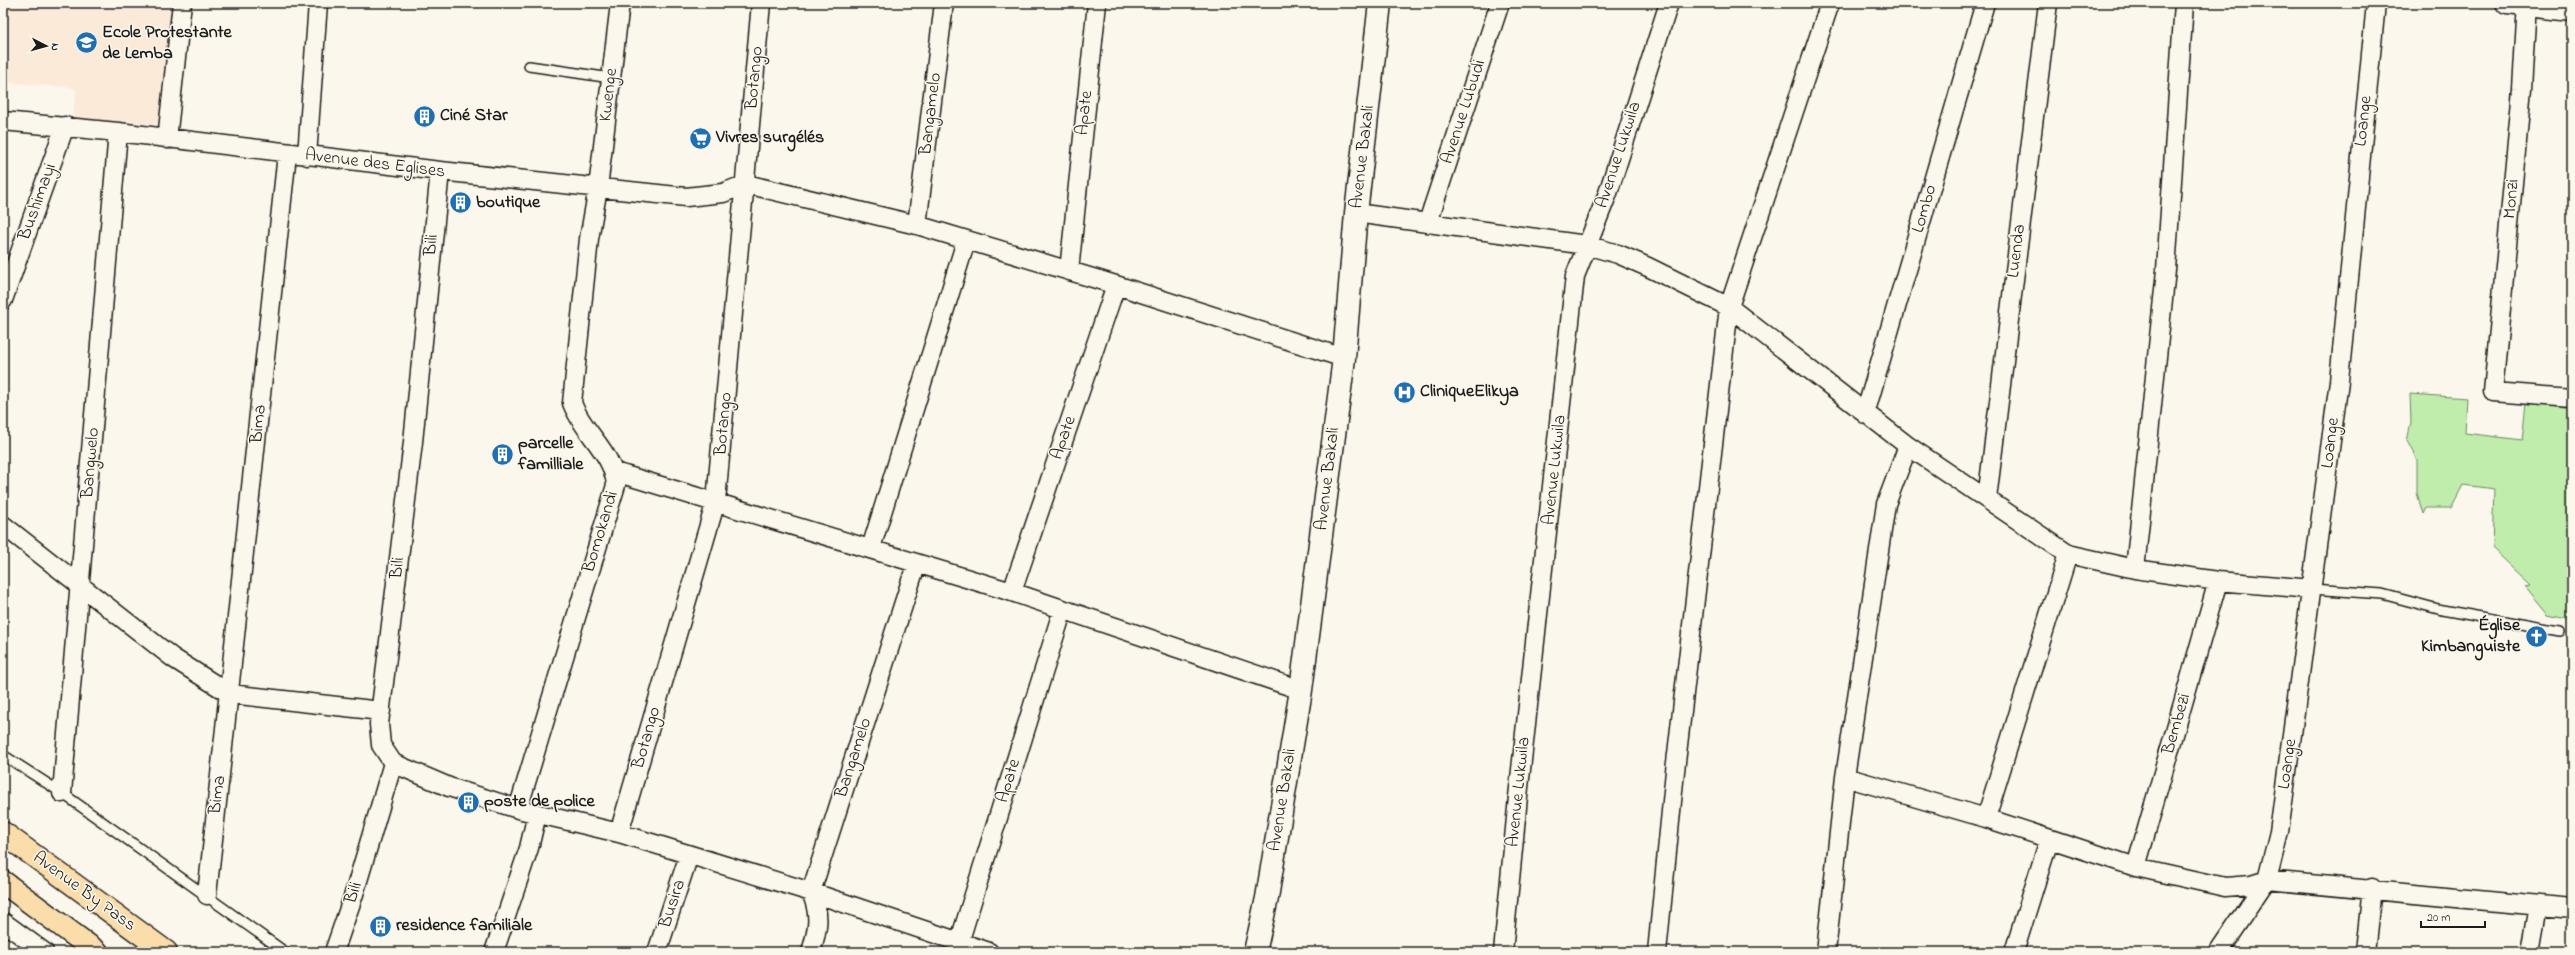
<svg xmlns="http://www.w3.org/2000/svg" width="2575" height="955" font-family="'Indie Flower',sans-serif">
  <style>
    .built { fill: #fbead8 }
    .green { fill: #c0edab; stroke: #6e8464 }
    .lines { fill: none; stroke-linecap: round; stroke-linejoin: round }
    .service-casing { stroke: #1c1c1c; stroke-width: 12 }
    .minor-casing { stroke: #1c1c1c; stroke-width: 21 }
    .tertiary-casing { stroke: #1c1c1c; stroke-width: 25 }
    .secondary-casing { stroke: #1c1c1c; stroke-width: 25 }
    .trunk-casing { stroke: #1c1c1c; stroke-width: 25 }
    .service { stroke: #fbf7ec; stroke-width: 9 }
    .minor { stroke: #fbf7ec; stroke-width: 18 }
    .tertiary { stroke: #fbf7ec; stroke-width: 22 }
    .secondary { stroke: #fbf7ec; stroke-width: 22 }
    .trunk { stroke: #fbddab; stroke-width: 22 }
    .labels { text-anchor: middle; dominant-baseline: central; stroke-width: 3; stroke-linejoin: round; paint-order: stroke }
    .poi-label { font-size: 18px; font-weight: bold; fill: #1c1c1c; stroke: #fbf7ec; text-anchor: start }
    .street-label { font-size: 18px; fill: #1c1c1c; stroke: #fbf7ec }
  </style>
  <rect width="100%" height="100%" fill="#fbf7ec"/>
  <filter id="ink" filterUnits="userSpaceOnUse"><feTurbulence type="fractalNoise" baseFrequency=".025" numOctaves="2"/><feDisplacementMap in="SourceGraphic" scale="8" xChannelSelector="R" yChannelSelector="G"/><feConvolveMatrix kernelMatrix="1 2 1 2 8 2 1 2 1" color-interpolation-filters="sRGB"/></filter>
  <g filter="url(#ink)">
    <path class="built" d="M3,3H174L162,125L73,119L76,88L3,82Z"/>
    <path class="green" d="M2410,394L2467,398L2465,433L2522,440L2526,402L2572,409V619L2549,614L2526,586L2531,585L2492,548L2494,489L2463,485L2451,508H2426L2423,514L2417,493V460L2407,441L2411,423Z"/>
    <g class="lines">
      <defs>
        <path id="service" d="M529,66L611,78
          M2312,589L2382,594L2442,610L2560,631
          M3,755L62,793L285,952"/>
        <path id="minor" d="M2527,3L2522,89L2493,392L2572,398
          M3,121L118,132L440,171L686,197L723,193L746,184
          M167,139L182,3
          M307,156L318,3
          M746,184L917,225L1116,285L1344,358
          M1356,213L1586,245L1618,254L1648,267L1729,307L1908,446L2068,554L2135,569L2218,581L2312,589
          M1428,222L1500,3
          M917,225L944,3
          M1069,271L1097,3
          M3,300L65,126
          M1865,414L1985,3
          M615,472L1012,592L1301,690
          M1987,499L2048,3
          M3,525L173,658L230,694L381,711
          M871,548L966,241
          M2135,569L2166,270L2184,3
          M1012,592L1116,285
          M393,763L449,787L518,809L619,833L811,892L989,952
          M1845,777L1986,818L2136,867L2225,887L2251,885L2267,880L2572,909
          M62,793L118,132
          M518,809L616,485C613,452 583,433 572,403L589,239L598,188L620,3
          M1986,818L2068,554
          M619,833L716,501L761,3
          M2136,867L2218,581
          M207,895L287,154
          M3,922L44,952
          M334,952L354,894L393,763L381,745L379,724L413,442L440,171
          M494,952L529,848L537,814
          M657,952L689,855
          M811,952C818,929 821,915 811,892L916,565
          M963,952L959,943L1063,609
          M1503,952L1518,797L1575,276L1608,193L1669,3
          M1657,952L1675,771L1729,307L1830,3
          M1826,952L1845,777L1886,504L1908,446
          M2014,952L2049,840
          M2218,952L2267,880L2279,832L2339,381L2376,3
          M2365,952L2372,888
          M2530,952L2538,906"/>
        <path id="tertiary" d="M1255,952L1267,898L1301,690L1344,358L1356,213L1380,3"/>
        <path id="secondary" d="M2507,3L2572,10"/>
        <path id="trunk" d="M3,833L166,952
          M3,882L97,952"/>
      </defs>
      <use href="#service" class="service-casing"/>
      <use href="#minor" class="minor-casing"/>
      <use href="#tertiary" class="tertiary-casing"/>
      <use href="#secondary" class="secondary-casing"/>
      <use href="#trunk" class="trunk-casing"/>
      <use href="#service" class="service"/>
      <use href="#minor" class="minor"/>
      <use href="#tertiary" class="tertiary"/>
      <use href="#secondary" class="secondary"/>
      <use href="#trunk" class="trunk"/>
    </g>
  </g>
  <defs>
    <symbol id="school-disc" viewBox="-11 -11 22 22"><circle r="9.5" fill="#1f6fb2" stroke="#fbf7ec"/><path d="M0-5L7-2L0 1L-7-2ZM-4 1L0 2.5L4 1V4Q0 6-4 4Z" fill="#fff"/></symbol>
    <symbol id="building-disc" viewBox="-11 -11 22 22"><circle r="9.5" fill="#1f6fb2" stroke="#fbf7ec"/><path d="M-4-6H4V6H1V3H-1V6H-4ZM-2.5-4.3h1.7v1.8h-1.7ZM.8-4.3h1.7v1.8H.8ZM-2.5-1h1.7V.8h-1.7ZM.8-1h1.7V.8H.8Z" fill="#fff"/></symbol>
    <symbol id="supermarket-disc" viewBox="-11 -11 22 22"><circle r="9.5" fill="#1f6fb2" stroke="#fbf7ec"/><path d="M-6-5.5h2.5l.6 2H6L4.5 2H-2.5L-4.4-4H-6ZM-1.5 3.2a1.3 1.3 0 1 0 .1 0ZM3 3.2a1.3 1.3 0 1 0 .1 0Z" fill="#fff"/></symbol>
    <symbol id="hospital-disc" viewBox="-11 -11 22 22"><circle r="9.5" fill="#1f6fb2" stroke="#fbf7ec"/><path d="M-5-5h3v3.5h4V-5h3V5h-3V1.5h-4V5h-3Z" fill="#fff"/></symbol>
    <symbol id="church-disc" viewBox="-11 -11 22 22"><circle r="9.5" fill="#1f6fb2" stroke="#fbf7ec"/><path d="M-1.2-6h2.4v3.5h3.3v2.4h-3.3V6h-2.4V-.1h-3.3v-2.4h3.3Z" fill="#fff"/></symbol>
  </defs>
  <g fill-rule="evenodd">
    <use href="#school-disc" x="74" y="30" width="25" height="25"/>
    <use href="#building-disc" x="412" y="104" width="25" height="25"/>
    <use href="#supermarket-disc" x="688" y="126" width="25" height="25"/>
    <use href="#building-disc" x="448" y="190" width="25" height="25"/>
    <use href="#hospital-disc" x="1392" y="380" width="25" height="25"/>
    <use href="#building-disc" x="490" y="442" width="25" height="25"/>
    <use href="#church-disc" x="2524" y="624" width="25" height="25"/>
    <use href="#building-disc" x="456" y="790" width="25" height="25"/>
    <use href="#building-disc" x="368" y="914" width="25" height="25"/>
  </g>
  <g class="labels">
    <g class="poi-label">
      <text x="102" y="33">Ecole Protestante<tspan x="102" dy="21">de Lemba</tspan></text>
      <text x="440" y="116">Ciné Star</text>
      <text x="716" y="138">Vivres surgélés</text>
      <text x="476" y="203">boutique</text>
      <text x="1420" y="392">CliniqueElikya</text>
      <text x="518" y="444">parcelle<tspan x="518" dy="21">familliale</tspan></text>
      <text x="2520" y="626" text-anchor="end">Église<tspan x="2520" dy="21">Kimbanguiste</tspan></text>
      <text x="484" y="802">poste de police</text>
      <text x="396" y="926">residence familiale</text>
    </g>
    <g class="street-label">
      <text transform="translate(755 78) rotate(-85)">Botango</text>
      <text transform="translate(609 95) rotate(-83)">Kwenge</text>
      <text transform="translate(1464 112) rotate(-72)">Avenue Lubudi</text>
      <text transform="translate(1085 113) rotate(-84)">Apate</text>
      <text transform="translate(931 114) rotate(-83)">Bangamelo</text>
      <text transform="translate(2364 121) rotate(-84)">Loange</text>
      <text transform="translate(1619 155) rotate(-72)">Avenue Lukwila</text>
      <text transform="translate(1363 157) rotate(-83)">Avenue Bakali</text>
      <text transform="translate(375 164) rotate(7)">Avenue des Eglises</text>
      <text transform="translate(2512 199) rotate(-85)">Monzi</text>
      <text transform="translate(38 202) rotate(-70)">Bushimayi</text>
      <text transform="translate(1925 209) rotate(-74)">Lombo</text>
      <text transform="translate(432 245) rotate(-84)">Bili</text>
      <text transform="translate(2017 251) rotate(-83)">Luenda</text>
      <text transform="translate(259 424) rotate(-84)">Bima</text>
      <text transform="translate(724 424) rotate(-85)">Botango</text>
      <text transform="translate(1064 438) rotate(-71)">Apate</text>
      <text transform="translate(2331 443) rotate(-83)">Loange</text>
      <text transform="translate(91 463) rotate(-85)">Bangwelo</text>
      <text transform="translate(1555 470) rotate(-84)">Avenue Lukwila</text>
      <text transform="translate(1328 479) rotate(-83)">Avenue Bakali</text>
      <text transform="translate(601 532) rotate(-73)">Bomokandi</text>
      <text transform="translate(398 568) rotate(-83)">Bili</text>
      <text transform="translate(2177 724) rotate(-74)">Bembezi</text>
      <text transform="translate(647 738) rotate(-74)">Botango</text>
      <text transform="translate(854 758) rotate(-72)">Bangamelo</text>
      <text transform="translate(2288 764) rotate(-82)">Loange</text>
      <text transform="translate(1009 781) rotate(-73)">Apate</text>
      <text transform="translate(1519 792) rotate(-84)">Avenue Lukwila</text>
      <text transform="translate(218 795) rotate(-83)">Bima</text>
      <text transform="translate(1283 800) rotate(-81)">Avenue Bakali</text>
      <text transform="translate(84 892) rotate(36)">Avenue By Pass</text>
      <text transform="translate(354 893) rotate(-72)">Bili</text>
      <text transform="translate(673 904) rotate(-72)">Busira</text>
    </g>
  </g>
  <rect width="2575" height="955" fill="none" stroke="#fbf7ec" stroke-width="16"/>
  <rect x="8" y="8" width="2559" height="939" fill="none" stroke="#1c1c1c" stroke-width="1.5" filter="url(#ink)"/>
  <g transform="translate(46 46) rotate(96)" stroke="#fbf7ec" stroke-width="3" paint-order="stroke">
  <path d="M0-3L7 15L0 10L-7 15Z" fill="#1c1c1c"/>
  <text y="-6" font-size="11" font-weight="bold" text-anchor="middle" fill="#1c1c1c">N</text>
  </g>
  <path d="M2421 921v6h64v-6" fill="none" stroke="#1c1c1c" stroke-width="2"/>
  <text x="2427" y="921" font-size="12" fill="#1c1c1c" stroke="#fbf7ec" stroke-width="3" paint-order="stroke">20 m</text>
</svg>
